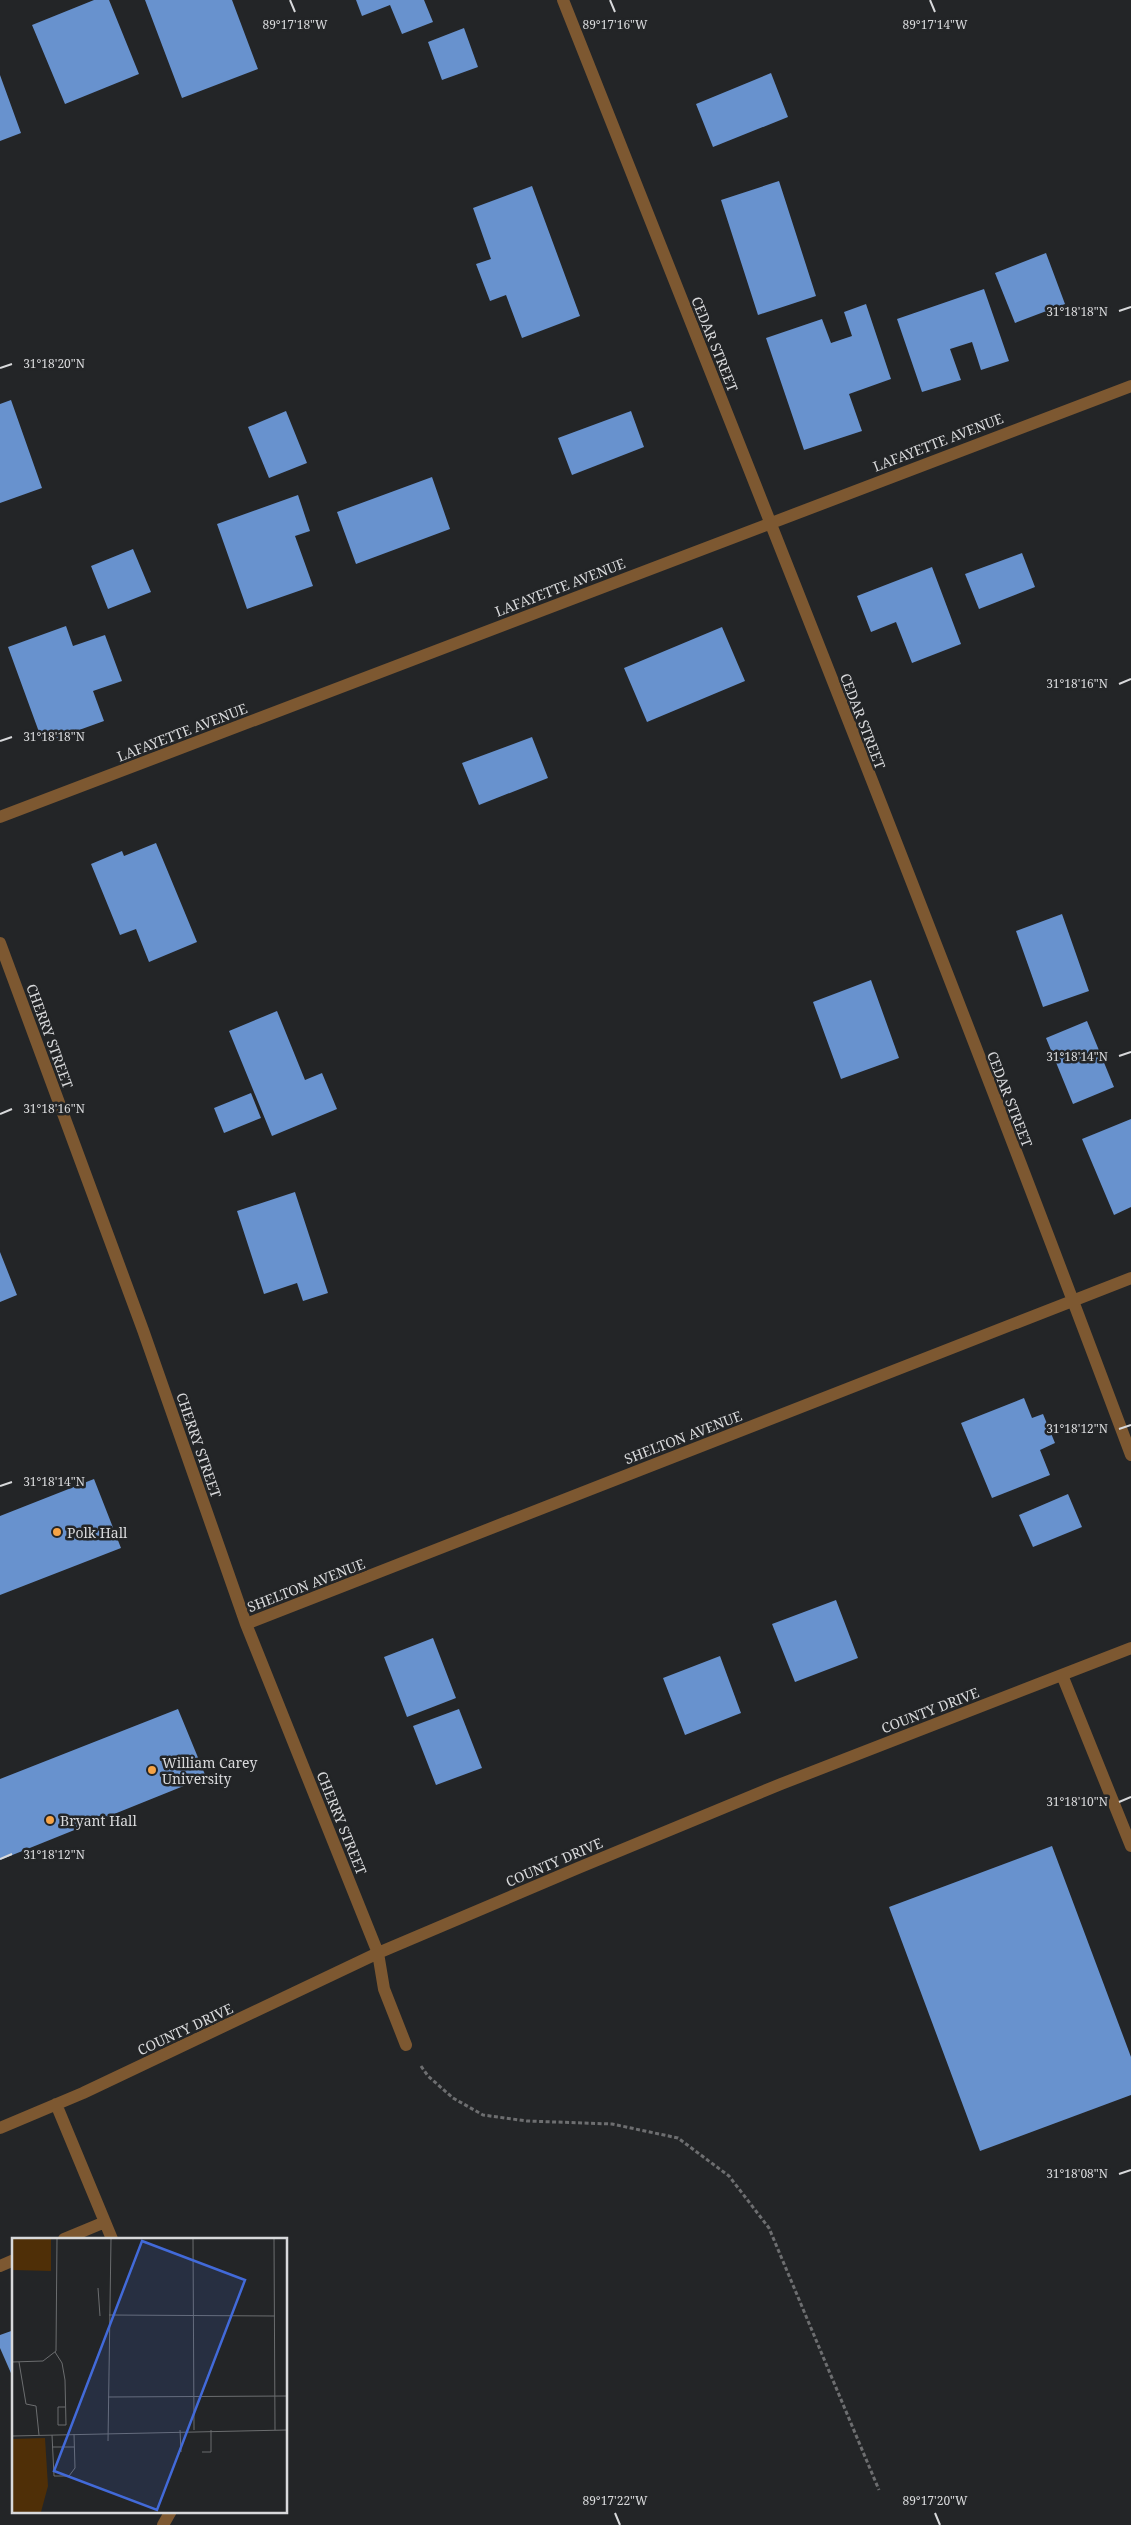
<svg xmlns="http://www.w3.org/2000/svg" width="1131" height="2525" font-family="'Noto Serif',serif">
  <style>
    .building { fill: #6892ce }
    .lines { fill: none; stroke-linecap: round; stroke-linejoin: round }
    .path { stroke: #6d6e70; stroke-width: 3; stroke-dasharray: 4 2.5; stroke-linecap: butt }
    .minor { stroke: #7d5831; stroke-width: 12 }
    .ticks { fill: none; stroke: #d8d9db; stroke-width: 2 }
    .poi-dot { fill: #f5a346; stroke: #232527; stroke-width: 2 }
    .labels { text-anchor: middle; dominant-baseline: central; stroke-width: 5; stroke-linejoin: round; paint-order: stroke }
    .street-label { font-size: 14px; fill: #d8d9db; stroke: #232527 }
    .poi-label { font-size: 14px; fill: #d8d9db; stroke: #232527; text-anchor: start }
    .inset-road { fill: none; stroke: #6b6d6f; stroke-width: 1 }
    .view { fill: #426ad9; fill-opacity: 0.15; stroke: #426ad9; stroke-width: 2.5 }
    .inset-edge { fill: none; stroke: #d8d9db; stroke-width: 2.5 }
    .ticks-label { font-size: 12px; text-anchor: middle; fill: #d8d9db; stroke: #232527; stroke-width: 5; stroke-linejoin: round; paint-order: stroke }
  </style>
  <rect width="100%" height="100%" fill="#232527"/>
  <path class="building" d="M94,0H109L139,74L65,104L32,25Z
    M145,0H232L258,69L182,98Z
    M356,0H424L433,22L402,34L390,5L362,16Z
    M464,28L478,67L442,80L428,42Z
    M771,73L788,117L713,147L696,104Z
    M0,75L21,133L0,141Z
    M779,181L816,296L758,315L721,200Z
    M532,186L580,316L522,338L506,295L490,301L476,264L491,259L473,208Z
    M1046,253L1065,304L1015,323L995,273Z
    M984,289L1009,361L981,370L972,342L950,349L961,380L922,392L897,319Z
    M866,304L891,379L849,394L862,431L804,450L766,338L822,319L831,343L852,336L844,312Z
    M11,400L42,488L0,503V404Z
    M286,411L307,463L269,478L248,427Z
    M631,411L644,447L572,475L558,438Z
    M432,477L450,529L356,564L337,512Z
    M298,495L310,531L295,536L313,586L247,609L217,524Z
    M133,549L151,592L108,609L91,566Z
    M1022,553L1035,587L979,609L965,574Z
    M932,567L961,644L912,663L896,622L871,632L857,596Z
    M66,626L73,646L105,635L122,681L93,691L104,721L43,743L8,647Z
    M722,627L745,681L647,722L624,668Z
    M532,737L548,778L479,805L462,763Z
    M156,843L197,942L149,962L136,929L120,935L91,864L122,851L124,856Z
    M1062,914L1089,991L1043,1007L1016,931Z
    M871,980L899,1058L841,1079L813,1002Z
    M277,1011L305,1080L322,1073L337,1109L272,1136L229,1031Z
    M1087,1021L1114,1087L1073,1104L1046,1038Z
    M251,1093L261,1118L224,1133L214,1108Z
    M1131,1119V1207L1114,1215L1082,1139Z
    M295,1192L328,1293L303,1301L297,1283L264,1294L237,1211Z
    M0,1252L17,1295L0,1302Z
    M1024,1398L1032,1418L1043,1414L1055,1443L1040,1450L1050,1475L992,1498L961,1423Z
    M94,1479L121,1548L0,1595V1516Z
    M1068,1494L1082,1527L1033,1547L1019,1515Z
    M836,1600L858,1658L795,1682L772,1624Z
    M433,1638L456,1698L407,1717L384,1657Z
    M720,1656L741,1713L685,1735L663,1678Z
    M178,1709L206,1777L0,1860V1779Z
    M459,1709L482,1768L436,1785L413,1726Z
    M1052,1846L1131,2057V2095L980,2151L889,1907Z
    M14,2330V2380L0,2348V2335Z"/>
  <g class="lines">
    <path class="path" d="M421,2066L428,2076L453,2098L483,2115L527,2121L612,2124L678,2138L729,2176L769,2228L879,2490"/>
    <path class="minor" d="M563,0C755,484 949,968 1131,1455
      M0,817L1131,386
      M0,943L143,1330L246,1624L378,1953L384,1989L406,2045
      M246,1624L1131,1278
      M1062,1675L1131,1846
      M56,2104L112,2239
      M0,2128L83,2093L378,1953L578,1868L781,1784L1131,1648
      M64,2239L105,2222
      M0,2266L14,2260
      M163,2525L171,2511"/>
  </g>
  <path class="ticks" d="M290,0L295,12M610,0L615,12M930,0L935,12M1119,311L1131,307M0,368L12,364M1119,684L1131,679M0,741L12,737M1119,1056L1131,1052M0,1114L12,1109M1119,1429L1131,1425M0,1486L12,1482M1119,1802L1131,1797M0,1859L12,1854M1119,2174L1131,2170M615,2513L620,2525M935,2513L940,2525"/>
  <g class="poi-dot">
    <circle cx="57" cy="1532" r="5"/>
    <circle cx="152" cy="1770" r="5"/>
    <circle cx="50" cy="1820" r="5"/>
  </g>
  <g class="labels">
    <g class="street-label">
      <text transform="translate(715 344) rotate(68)">CEDAR STREET</text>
      <text transform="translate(938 442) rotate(-21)">LAFAYETTE AVENUE</text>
      <text transform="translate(560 587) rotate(-21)">LAFAYETTE AVENUE</text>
      <text transform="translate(863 721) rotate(69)">CEDAR STREET</text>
      <text transform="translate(182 732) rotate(-21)">LAFAYETTE AVENUE</text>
      <text transform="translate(50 1036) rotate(70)">CHERRY STREET</text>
      <text transform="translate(1010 1099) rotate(69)">CEDAR STREET</text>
      <text transform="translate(683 1437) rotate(-21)">SHELTON AVENUE</text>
      <text transform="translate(199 1445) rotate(71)">CHERRY STREET</text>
      <text transform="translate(306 1585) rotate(-21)">SHELTON AVENUE</text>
      <text transform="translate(930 1710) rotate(-21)">COUNTY DRIVE</text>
      <text transform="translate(342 1823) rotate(68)">CHERRY STREET</text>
      <text transform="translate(554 1862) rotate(-23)">COUNTY DRIVE</text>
      <text transform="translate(185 2029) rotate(-25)">COUNTY DRIVE</text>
    </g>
    <g class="poi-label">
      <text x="67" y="1532">Polk Hall</text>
      <text x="162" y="1762">William Carey<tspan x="162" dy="16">University</tspan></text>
      <text x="60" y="1820">Bryant Hall</text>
    </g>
  </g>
  <g transform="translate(12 2238)">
    <rect width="275" height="275" fill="#232527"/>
    <path d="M0,1H39V33L0,32ZM33,200L36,248L29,274H0V201Z" fill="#4f2f07"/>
    <path class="inset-road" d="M181,1L182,192M262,1L263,192M86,50L88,78M97,77L263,78M43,114L50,125L53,142L54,187H46V169H53M0,124L31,123L44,113L45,1M7,124L14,166L24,168L27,197M96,159L275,158M168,192L169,214M40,197L42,238H57L63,230L62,196M0,198L275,192M96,203L99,1M40,209H62M190,214H199V192"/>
    <path class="view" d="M130,3L233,42L145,272L42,233Z"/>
    <rect width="275" height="275" class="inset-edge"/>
  </g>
  <g class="ticks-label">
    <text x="295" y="29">89°17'18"W</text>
    <text x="615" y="29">89°17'16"W</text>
    <text x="935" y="29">89°17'14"W</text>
    <text x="1077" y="316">31°18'18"N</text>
    <text x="54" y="368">31°18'20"N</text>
    <text x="1077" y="688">31°18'16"N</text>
    <text x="54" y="741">31°18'18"N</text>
    <text x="1077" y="1061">31°18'14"N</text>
    <text x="54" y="1113">31°18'16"N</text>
    <text x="1077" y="1433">31°18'12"N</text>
    <text x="54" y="1486">31°18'14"N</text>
    <text x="1077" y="1806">31°18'10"N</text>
    <text x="54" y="1859">31°18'12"N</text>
    <text x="1077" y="2178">31°18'08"N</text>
    <text x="615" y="2505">89°17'22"W</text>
    <text x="935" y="2505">89°17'20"W</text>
  </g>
</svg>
